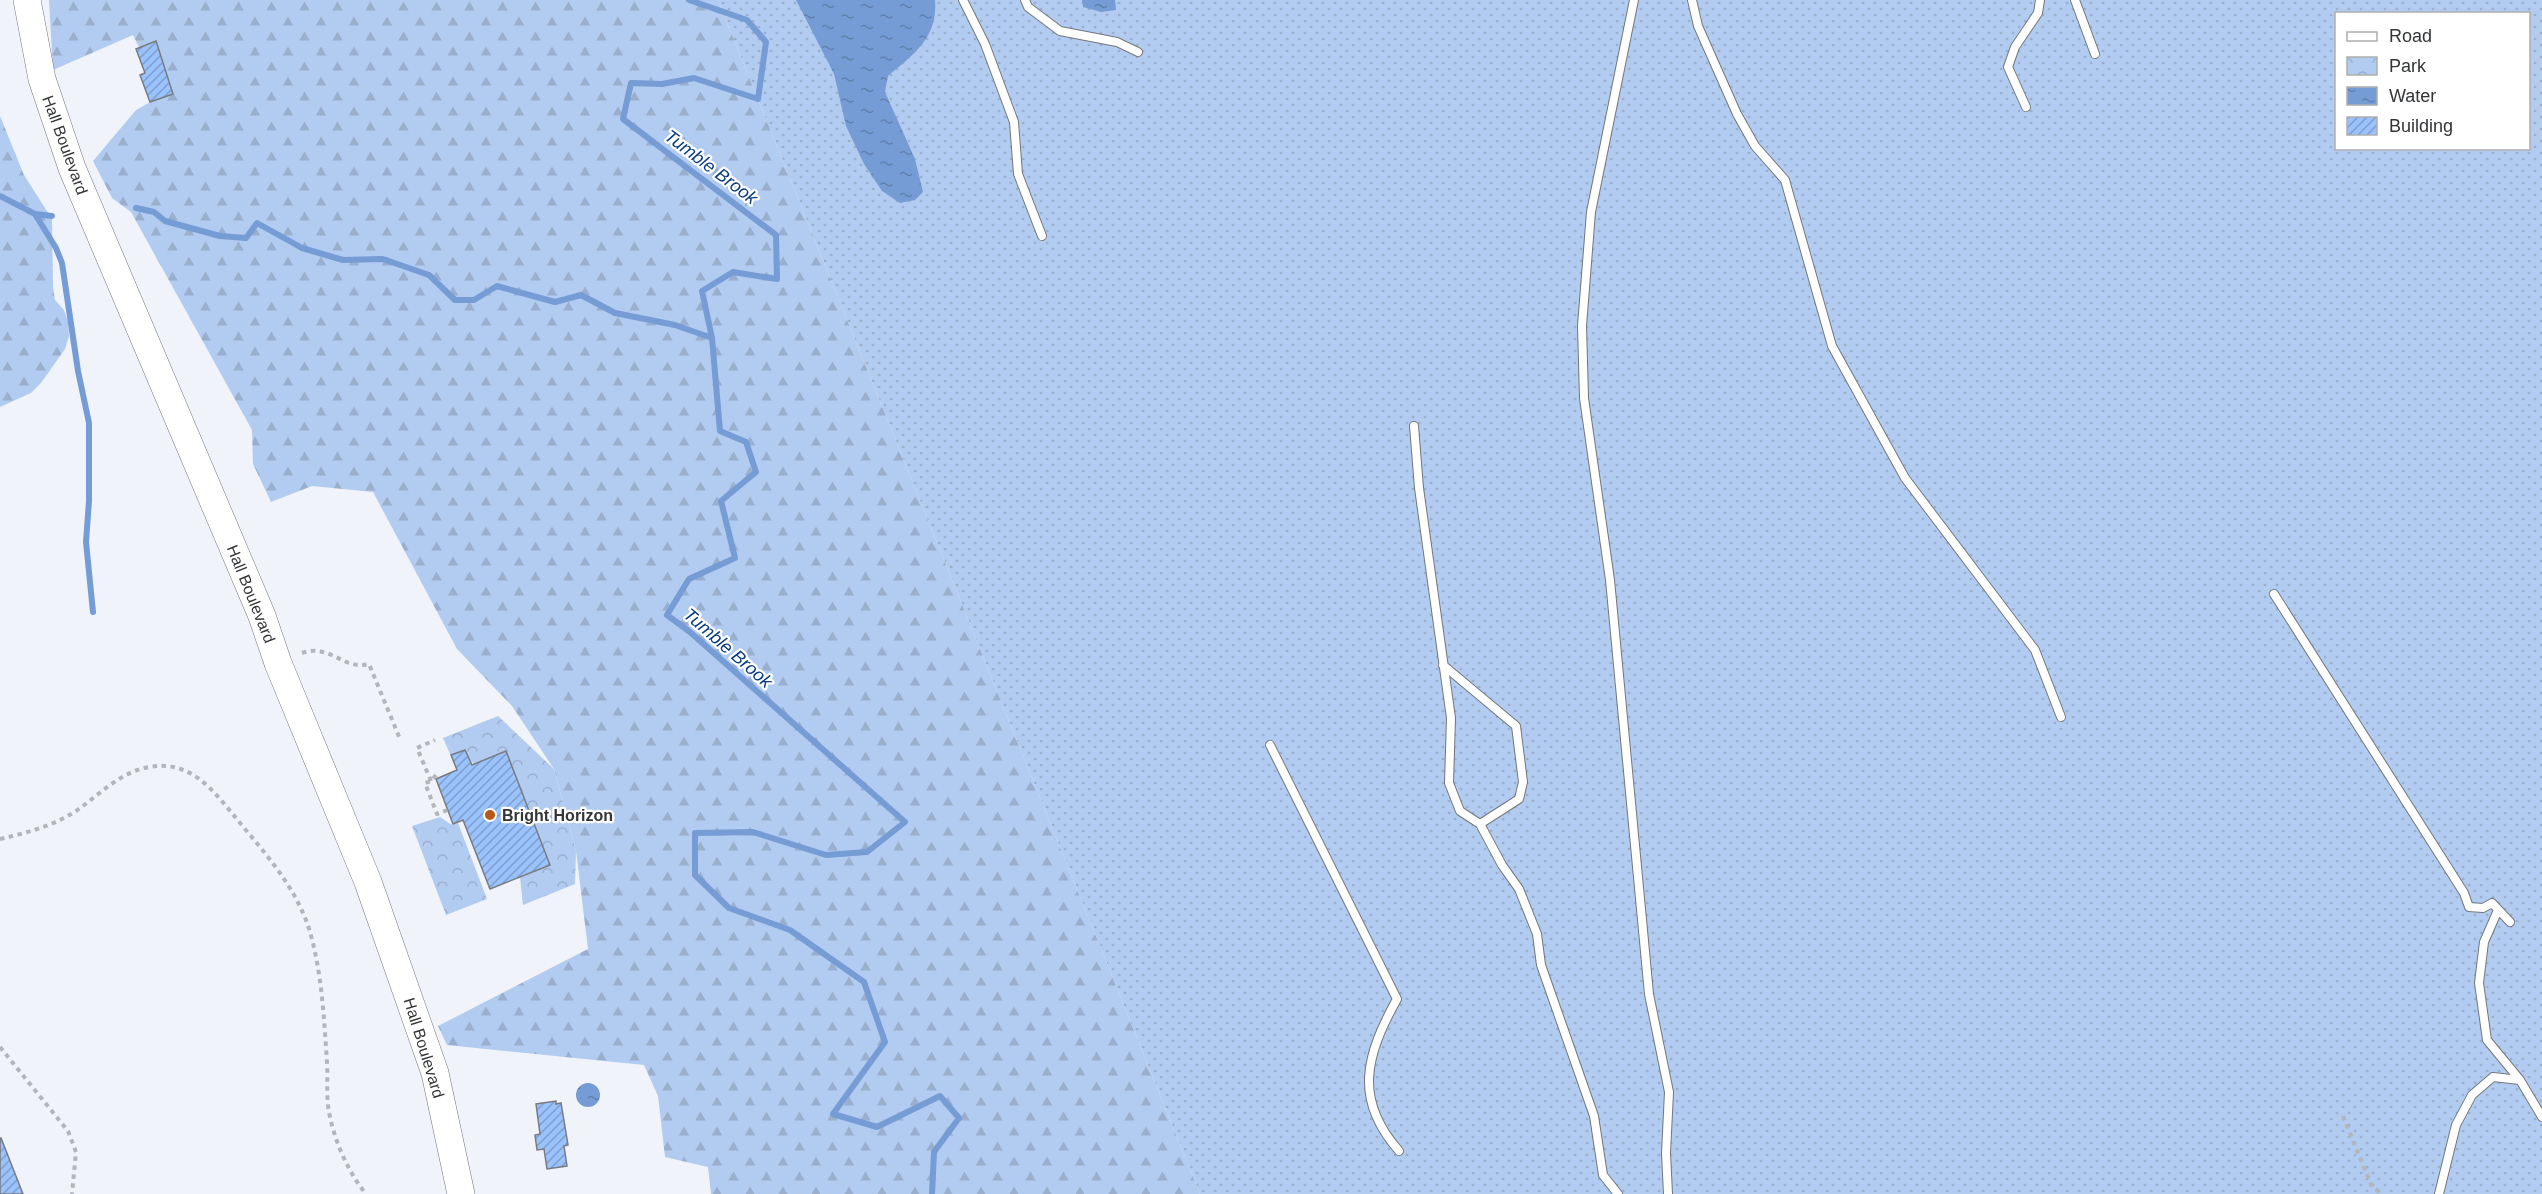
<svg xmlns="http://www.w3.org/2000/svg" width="2542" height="1194" font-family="Arial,sans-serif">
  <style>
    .grass { fill: url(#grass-dots); fill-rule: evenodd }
    .forest { fill: url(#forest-firs) }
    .park { fill: url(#park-crowns) }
    .water { fill: url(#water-ripples) }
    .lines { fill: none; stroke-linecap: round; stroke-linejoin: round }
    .stream { stroke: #759cd4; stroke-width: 6 }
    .building { fill: url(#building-hatch); stroke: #787c81; stroke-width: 1.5 }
    .service-casing { stroke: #73777c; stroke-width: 10 }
    .primary-casing { stroke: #73777c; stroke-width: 28 }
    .path { stroke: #b2b5ba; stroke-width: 4; stroke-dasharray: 4.5 4.5; stroke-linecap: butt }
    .service { stroke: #fff; stroke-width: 8 }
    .primary { stroke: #fff; stroke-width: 27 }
    .poi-dot { fill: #b9581a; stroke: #fff; stroke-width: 2 }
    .labels { text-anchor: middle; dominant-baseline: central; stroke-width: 4.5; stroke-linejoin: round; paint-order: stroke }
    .street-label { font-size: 16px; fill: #333537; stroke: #fff }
    .poi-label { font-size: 16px; font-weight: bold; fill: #333537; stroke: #fff; text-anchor: start }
    .water-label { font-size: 18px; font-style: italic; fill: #0a3d80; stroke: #fff }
  </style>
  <defs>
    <pattern id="grass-dots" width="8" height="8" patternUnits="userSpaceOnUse" patternTransform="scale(1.5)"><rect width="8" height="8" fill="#b2cbf0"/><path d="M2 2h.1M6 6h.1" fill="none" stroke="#9aafce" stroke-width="1.8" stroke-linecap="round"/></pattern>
    <pattern id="forest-firs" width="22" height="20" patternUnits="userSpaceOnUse" patternTransform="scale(1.5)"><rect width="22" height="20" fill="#b2cbf0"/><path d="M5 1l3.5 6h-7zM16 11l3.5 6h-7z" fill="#9aafce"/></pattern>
    <pattern id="park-crowns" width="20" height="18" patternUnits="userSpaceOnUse" patternTransform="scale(1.5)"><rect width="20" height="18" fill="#b2cbf0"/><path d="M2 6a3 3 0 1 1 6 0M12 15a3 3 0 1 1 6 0" fill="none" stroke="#9aafce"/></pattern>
    <pattern id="water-ripples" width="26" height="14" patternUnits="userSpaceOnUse" patternTransform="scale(1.5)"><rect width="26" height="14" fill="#759cd4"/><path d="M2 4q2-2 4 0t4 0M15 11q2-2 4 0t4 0" fill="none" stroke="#6180ad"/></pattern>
    <pattern id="building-hatch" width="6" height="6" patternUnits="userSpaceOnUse" patternTransform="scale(1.5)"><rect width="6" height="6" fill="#9ac2fd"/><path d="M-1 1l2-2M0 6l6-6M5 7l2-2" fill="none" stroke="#7e9ece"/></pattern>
  </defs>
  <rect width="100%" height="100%" fill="#f0f4fa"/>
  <path class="grass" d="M718,0H2542V1194H1200ZM2336,14H2528V148H2336Z"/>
  <path class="forest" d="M49,0H718L1200,1194H711L708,1167L665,1157L658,1096L644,1065L447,1045L438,1026L588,949L576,851L554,769L512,706L457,649L373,492L312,486L271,502L253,464L252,430L131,212L112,198L93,161L136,110L163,95L133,35L53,70Z
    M0,116L24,175L52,219L53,287L55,300L64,310L68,322L69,336L65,349L41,383L31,393L0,407Z"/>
  <path class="park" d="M498,716L554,769L576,851L575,884L523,905L520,877L550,864L506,751L474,764L469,759L455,765L443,738Z
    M440,817L452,825L458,823L487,899L446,915L412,826Z"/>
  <path class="water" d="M796,0H935C938,38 914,54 888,76L885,92L915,159L923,192L915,200L900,203L882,191L864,164L846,126L834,74Z
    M1082,0H1115L1116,10L1101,12L1083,7Z
    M576 1095a12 12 0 1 1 24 0a12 12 0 1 1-24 0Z"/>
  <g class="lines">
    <path class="stream" d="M689,0L747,20L766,42L758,99L694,78L662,84L631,83L623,119L776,235L777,279L733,272L702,291L712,338L720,431L746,442L756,472L721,501L735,558L689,579L667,615L690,632L905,822L867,852L826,855L753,832L695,833V875L729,908L790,930L864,982L885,1042L833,1114L877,1127L940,1096L959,1118L934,1152L932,1194
      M0,196L35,214L52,216
      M136,208L154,212L165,221L220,236L246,238L257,223L302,248L343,260L383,259L429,275L455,300H474L497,286L555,302L581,295L615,313L675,325L712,338
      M35,214L56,248L62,263L78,371L89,423V501L86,542L93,612"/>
  </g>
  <path class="building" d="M156,41L173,94L150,102L140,75L145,73L136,49Z
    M465,750L472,765L506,751L550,865L490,889L463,820L453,824L436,779L457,770L451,755Z
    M556,1101V1104L561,1103L568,1145L564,1146L567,1166L547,1169L544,1149L537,1150L535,1135L540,1134L536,1104Z
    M0,1138H1L23,1194H0Z"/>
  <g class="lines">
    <defs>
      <path id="service" d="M963,0L985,44L1014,122L1018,174L1042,236
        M1025,0L1028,7L1060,31L1117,42L1138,52
        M1634,0L1591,212L1582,326L1584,398L1610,580L1649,994L1669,1092L1666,1153L1668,1194
        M1692,0L1698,26L1737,114L1755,146L1785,180L1832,346L1905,478L2035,650L2061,717
        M2075,0L2095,54
        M2026,107L2008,67L2015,47L2038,13L2040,0
        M1414,426L1419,488L1451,718L1449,783L1460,811L1480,824L1519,799L1523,782L1516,726L1443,665
        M2274,594L2464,893L2469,907L2483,908L2492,903L2510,922
        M1270,745L1397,999C1366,1055 1353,1099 1399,1151
        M1480,824L1502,865L1519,889L1537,934L1541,965L1594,1116L1603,1175L1618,1194
        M2498,910L2484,942L2479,983L2487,1040L2520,1080
        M2439,1194L2456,1125L2472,1095L2493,1077L2520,1080L2542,1117"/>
      <path id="primary" d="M27,0L42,79L72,168L262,616L278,663L368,882L435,1073L461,1194"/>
    </defs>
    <use href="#service" class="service-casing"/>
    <use href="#primary" class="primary-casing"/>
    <path class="path" d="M302,653C330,643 344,671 369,664L400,739
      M436,775L431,781L425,783L437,814L448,810
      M431,781L417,748L435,740
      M0,839C26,833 53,826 76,811C99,795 120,772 149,767C187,760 209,785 231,812C261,849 296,885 310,932C322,974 324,1019 327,1062C328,1078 326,1096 329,1112C334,1140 348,1172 366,1194
      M0,1047L68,1131L76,1152L72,1194
      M2343,1116L2372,1187L2382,1194"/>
    <use href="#service" class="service"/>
    <use href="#primary" class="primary"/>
  </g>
  <circle class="poi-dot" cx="490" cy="815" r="6"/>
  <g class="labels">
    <g class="street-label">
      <text transform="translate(65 145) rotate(70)">Hall Boulevard</text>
      <text transform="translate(251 594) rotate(68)">Hall Boulevard</text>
      <text transform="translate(424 1048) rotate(73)">Hall Boulevard</text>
    </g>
    <g class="poi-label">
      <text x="502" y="815">Bright Horizon</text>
    </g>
    <g class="water-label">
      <text transform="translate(711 167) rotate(37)">Tumble Brook</text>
      <text transform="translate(728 648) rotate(41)">Tumble Brook</text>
    </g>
  </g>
  <rect x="2335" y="12" width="195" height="138" fill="#ffffff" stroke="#adaeaf" stroke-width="1.5"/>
  <rect x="2347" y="32" width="30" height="9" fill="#ffffff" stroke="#adaeaf" stroke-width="1.5"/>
  <text x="2389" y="42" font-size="18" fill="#333537">Road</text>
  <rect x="2347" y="57" width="30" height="18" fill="url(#park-crowns)" stroke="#adaeaf" stroke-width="1.5"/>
  <text x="2389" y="72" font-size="18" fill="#333537">Park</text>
  <rect x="2347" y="87" width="30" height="18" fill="url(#water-ripples)" stroke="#adaeaf" stroke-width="1.5"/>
  <text x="2389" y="102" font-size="18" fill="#333537">Water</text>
  <rect x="2347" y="117" width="30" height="18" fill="url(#building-hatch)" stroke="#adaeaf" stroke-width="1.5"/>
  <text x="2389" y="132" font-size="18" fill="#333537">Building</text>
</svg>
